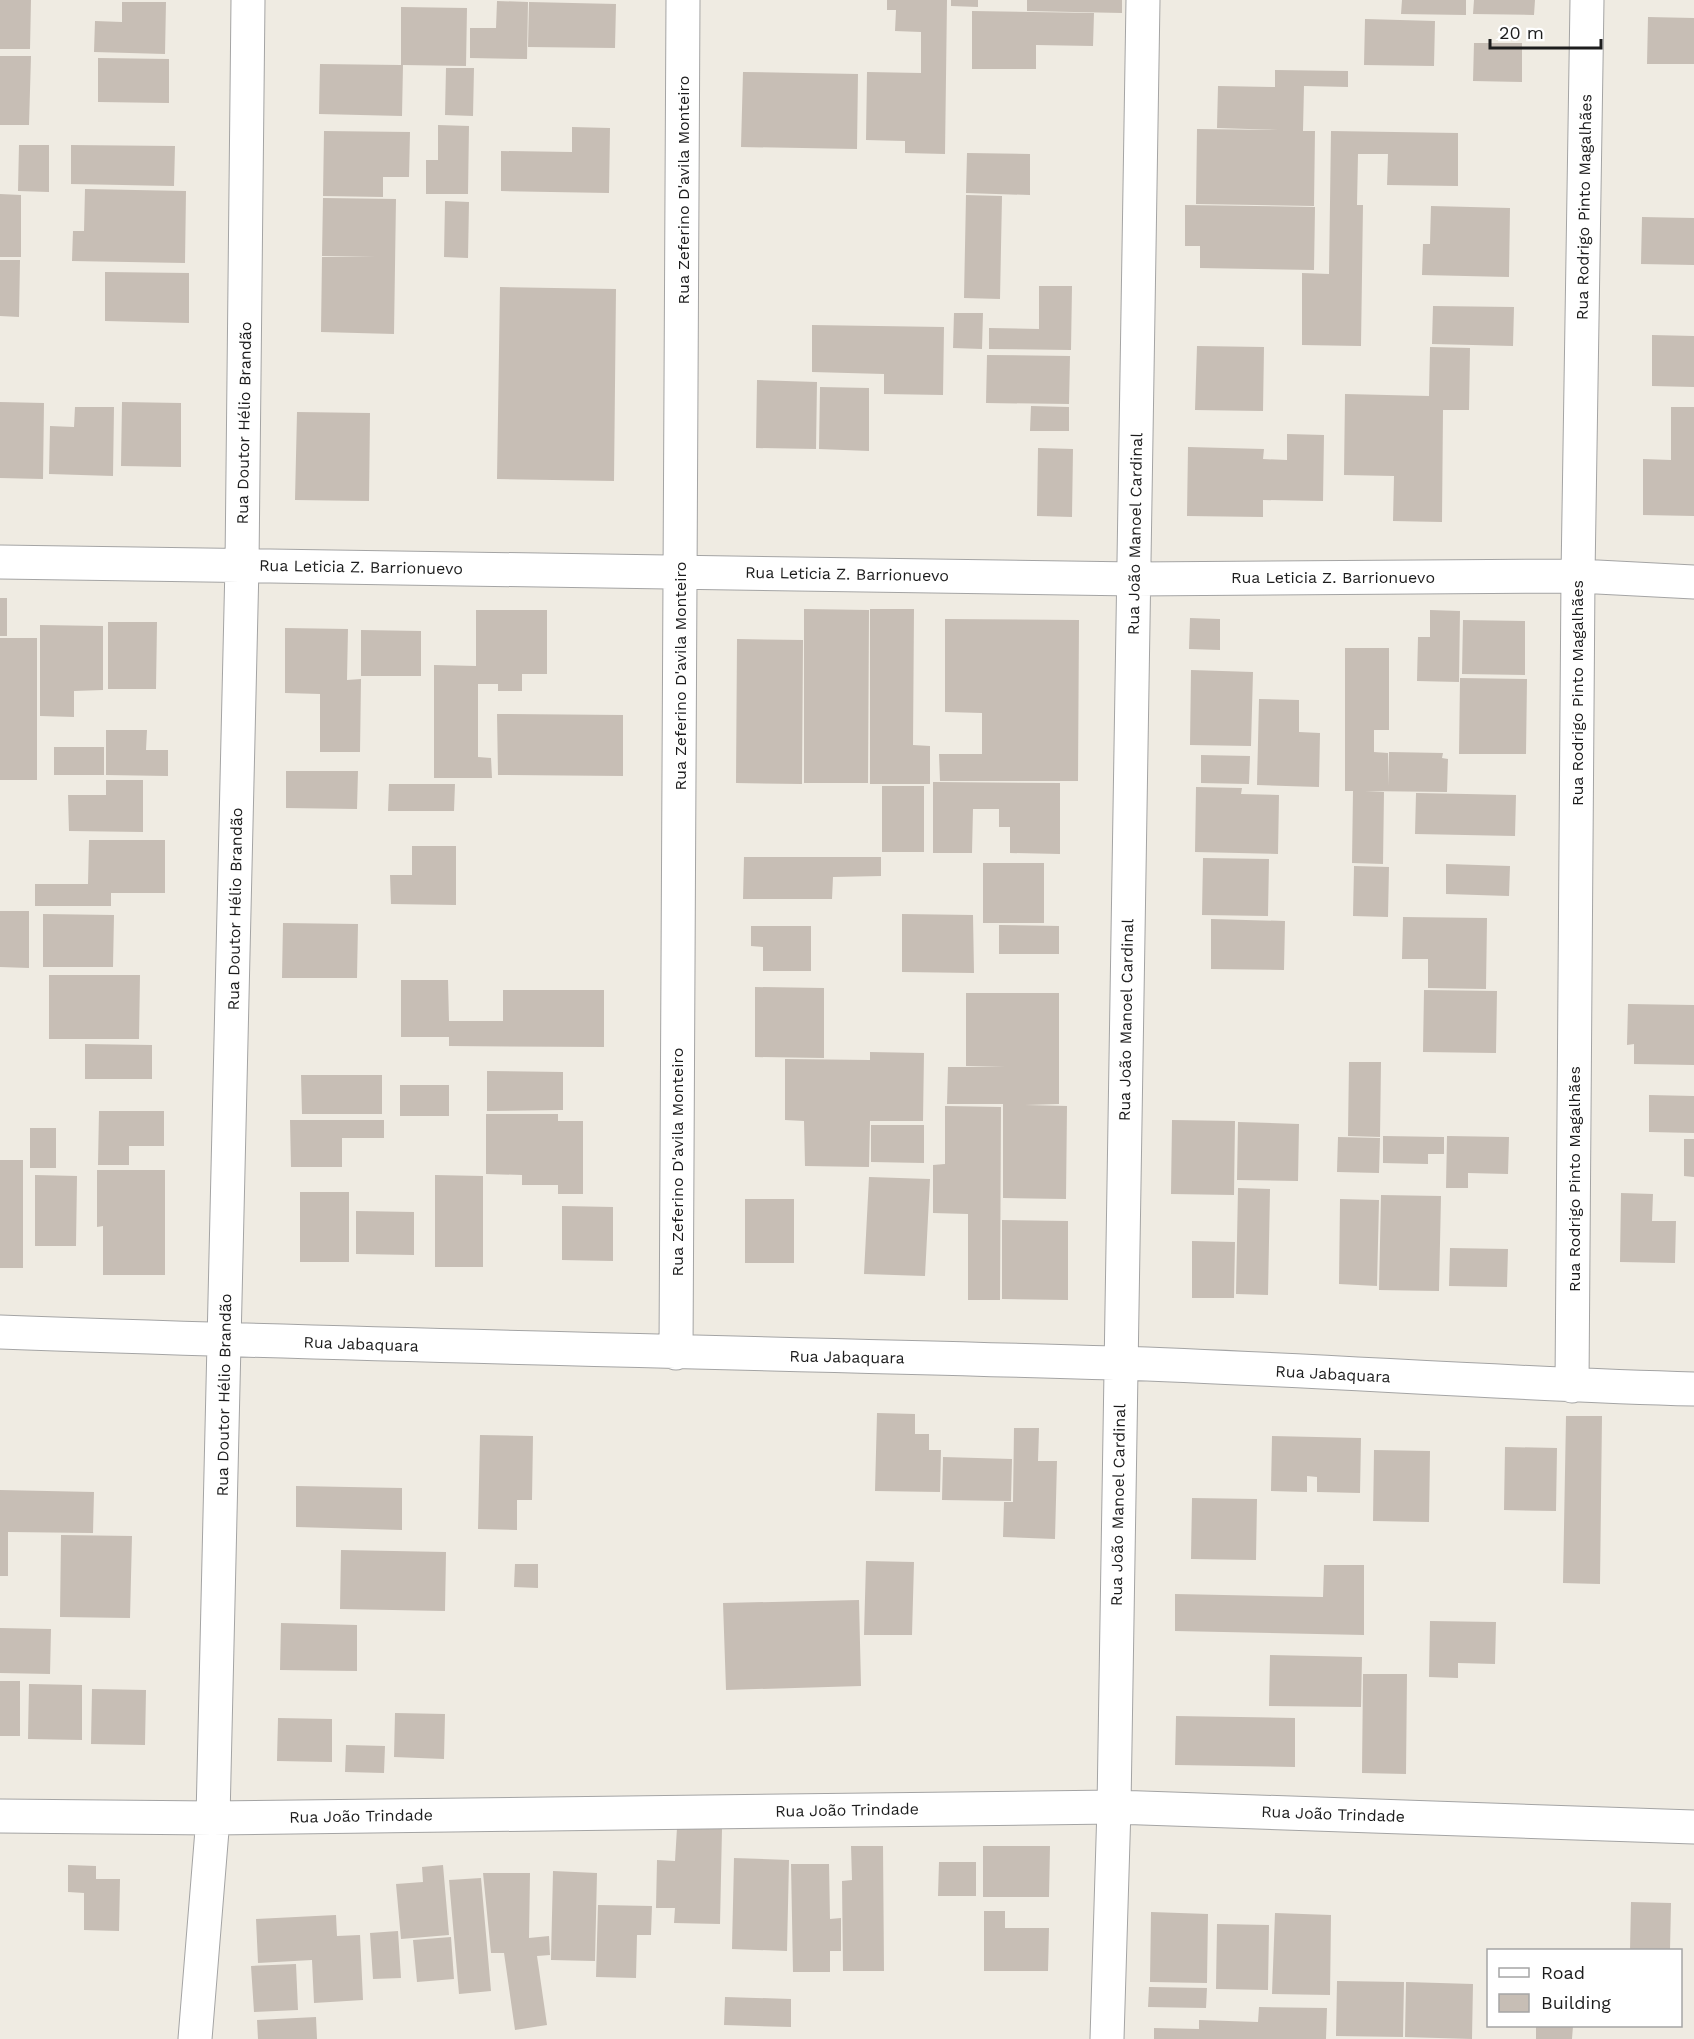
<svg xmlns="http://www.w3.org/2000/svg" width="1694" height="2039" font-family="'Work Sans',sans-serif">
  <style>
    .building { fill: #c7beb5 }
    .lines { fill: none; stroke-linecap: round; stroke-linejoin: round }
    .minor-casing { stroke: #a4a4a4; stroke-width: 35 }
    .minor { stroke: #fff; stroke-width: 33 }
    .labels { text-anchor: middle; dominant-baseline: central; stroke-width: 4.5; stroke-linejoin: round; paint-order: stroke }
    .street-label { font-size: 16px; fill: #1d1d1d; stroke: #fff }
  </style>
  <rect width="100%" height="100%" fill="#efebe2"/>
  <path class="building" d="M0,0H31L30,49H0Z
    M887,0H947L945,154L905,153V141L866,140L867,72L921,73V32L895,31L896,10H887Z
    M951,0H978V7L951,6Z
    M1027,0H1122V13L1027,11Z
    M1402,0H1466V15L1401,14Z
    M1474,0H1535L1534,15L1473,14Z
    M497,1L528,2L527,59L470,58V28H496Z
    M122,2H166L165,54L94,52L95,21L122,22Z
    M529,2L616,4L615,48L528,47Z
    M401,7L467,8L466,66L403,65L402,116L319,114L320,64L401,65Z
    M972,11L1094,13L1093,46L1036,45V69H972Z
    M1648,17L1694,18V64H1647Z
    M1365,19L1435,21L1434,66L1364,65Z
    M1474,43H1522V82L1473,81Z
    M0,56H31L29,125H0Z
    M98,58L169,59V103L98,102Z
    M446,68H474L473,116L445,115Z
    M1275,70L1348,71V87L1304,86L1303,131H1315L1314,206L1196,204L1197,129L1278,130L1217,128L1218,86L1275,87Z
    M743,72L858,74L857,149L741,147Z
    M438,125L469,126L468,194H426V160H438Z
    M572,127L610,128L609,193L501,191V151L572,152Z
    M324,131L410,132L409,177H383V197L323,196Z
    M1331,131L1458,133V186L1387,185L1388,154H1358L1357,205H1363L1361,346L1302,345V273L1329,274Z
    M19,145H49V192L18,191Z
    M71,145L175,146L174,186L71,184Z
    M967,153L1030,154V195L966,193Z
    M85,189L186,191L185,263L72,261L73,231H84Z
    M0,194L21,195V257H0Z
    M966,195L1002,196L1000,299L964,298Z
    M323,198L396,199L394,334L321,332L322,257H375L322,256Z
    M445,201L469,202L468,258L444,257Z
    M1185,205L1315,207L1314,270L1200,268V246H1185Z
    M1431,206L1510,208L1509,277L1422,275L1423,244H1430Z
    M1642,217L1694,218V265L1641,264Z
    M0,260H20L19,317L0,316Z
    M105,272L189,273V323L105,321Z
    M1039,286H1072L1071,350L989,349V328L1039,329Z
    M500,287L616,289L614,481L497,479Z
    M1433,306L1514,307L1513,346L1432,344Z
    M954,313H983L982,349L953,348Z
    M812,325L944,327L943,395L884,394V374L812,372Z
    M1652,335L1694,336V387L1652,386Z
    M1197,346L1264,347L1263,411L1195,410Z
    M1430,347L1470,348L1469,410H1443L1442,522L1393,521L1394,476L1344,475L1345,394L1429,396Z
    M987,355L1070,356L1069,404L986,403Z
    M757,380L817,382L816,449L756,448Z
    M820,387L869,388V451L819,449Z
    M0,402L44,403L43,479L0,478Z
    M122,402L181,403V467L121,466Z
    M1031,406L1069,407V431H1030Z
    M75,407H114L113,476L49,474L50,426L74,427Z
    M1671,407H1694V516L1643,515V459L1671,460Z
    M297,412L370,413L369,501L295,500Z
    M1287,434L1324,435L1323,501L1263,500V517L1187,516L1188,447L1264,449L1263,459L1287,460Z
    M1038,448L1073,449L1072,517L1037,516Z
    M0,598H7V636H0Z
    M804,609L869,610L868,783H804Z
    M870,609H914L913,745L930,746V784H870Z
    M476,610H547V674H522V691H498V684H478V757L491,758L492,778H434V665L476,666Z
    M1430,610L1460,611L1459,682L1417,681L1418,637H1430Z
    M1190,618L1220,619V650L1189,649Z
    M945,619L1079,620L1078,781H940L939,754H982V713L945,712Z
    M1463,620L1525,621V675L1462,674Z
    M108,622H157L156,689H108Z
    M40,625L103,626V690L74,691V717L40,716Z
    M285,628L348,629L347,680L361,679L360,752H320V694L285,693Z
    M361,630L421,631V676H361Z
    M0,638H37V780H0Z
    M737,639L803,640L802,784L736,783Z
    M1345,648H1389V730H1374V752L1388,753V786L1389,752L1443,753L1442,758L1448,759L1447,792L1365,791L1384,792L1383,864L1352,863L1353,791H1345Z
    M1191,670L1253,672L1251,746L1190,745Z
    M1460,678L1527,679L1526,754H1459Z
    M1259,699L1299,700V732L1320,733L1319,787L1257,785Z
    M497,714L623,715V776L498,775Z
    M106,730H147L146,750H168V776L106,775Z
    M54,747H104V775H54Z
    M1201,755L1250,756L1249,784L1201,783Z
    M286,771H358L357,809L286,808Z
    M106,780H143V832L69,831L68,795H106Z
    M933,782L1060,783V854L1010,853V827H999V809H973L972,853H933Z
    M389,784H455L454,811H388Z
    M882,786H924V852H882Z
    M1196,787L1242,788L1241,794L1279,795L1278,854L1195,852Z
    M1416,793L1516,795L1515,836L1415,834Z
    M89,840H165V893H111V906H35V884H88Z
    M412,846H456V905L391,904L390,875H412Z
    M744,857H881V876L833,877L832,899H743Z
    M1203,858L1269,859L1268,916L1202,915Z
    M983,863H1044V923H983Z
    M1446,864L1510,866L1509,896L1446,894Z
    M1354,866L1389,867L1388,917L1353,916Z
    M0,911H29V968L0,967Z
    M43,914L114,915L113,967H43Z
    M902,914L973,915L974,973L902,972Z
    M1403,917L1487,918L1486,989L1428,988V959H1402Z
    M1211,919L1285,921L1284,970L1211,969Z
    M283,923L358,924L357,978H282Z
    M999,925L1059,926V954H999Z
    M751,926H811V971H763V947L751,946Z
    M49,975H140L139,1039H49Z
    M401,980H448L449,1021H503V990H604V1047L449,1046V1037H401Z
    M755,987L824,988V1058L755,1057Z
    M1424,990L1497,991L1496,1053L1423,1052Z
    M966,993H1059V1104L1025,1105L1067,1106L1066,1199L1003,1198V1104H947L948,1067H1005L966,1066Z
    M1628,1004L1694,1005V1065L1634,1064V1044L1627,1045Z
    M85,1044L152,1045V1079H85Z
    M870,1052L924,1053L923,1121H870L869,1167L805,1166L804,1121L785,1120V1059L870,1060Z
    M1349,1062H1381L1380,1137L1348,1136Z
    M487,1071L563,1072V1110L487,1111Z
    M301,1075H382V1114H302Z
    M400,1085H449V1116H400Z
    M1649,1095L1694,1096V1133L1649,1132Z
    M945,1106L1001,1107L1000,1300H968V1214L933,1213V1165L945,1164Z
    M99,1111H164V1146H129V1165H98Z
    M486,1114H558V1121H583V1194H558V1185H522V1175L486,1174Z
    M290,1120H384V1138H342V1167H291Z
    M1172,1120L1235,1121L1234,1195L1171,1194Z
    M1238,1122L1299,1124L1298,1181L1237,1180Z
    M871,1125H924V1163L871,1162Z
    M30,1128H56V1168H30Z
    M1383,1136L1444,1137V1154H1428V1164L1383,1163Z
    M1447,1136L1509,1137L1508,1174L1468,1173V1188H1446Z
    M1338,1137L1380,1138L1379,1173L1337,1172Z
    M1684,1139H1694V1177L1684,1176Z
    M0,1160H23V1268H0Z
    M97,1170H165V1275H103V1226L97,1227Z
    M35,1175L77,1176L76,1246H35Z
    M435,1175L483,1176V1267H435Z
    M869,1177L930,1179L925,1276L864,1274Z
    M1238,1188L1270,1189L1268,1295L1236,1294Z
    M300,1192H349V1262H300Z
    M1621,1193L1653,1194L1652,1221H1676L1675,1263L1620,1262Z
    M1381,1195L1441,1196L1439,1291L1379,1290Z
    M745,1199H794V1263H745Z
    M1340,1199L1379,1200L1377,1286L1339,1284Z
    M562,1206L613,1207V1261L562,1260Z
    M356,1211L414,1212V1255L356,1254Z
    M1002,1220L1068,1221V1300L1002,1299Z
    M1192,1241L1235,1242L1234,1298H1192Z
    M1450,1248L1508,1249L1507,1287L1449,1286Z
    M877,1413L915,1414V1434H929V1450H941L940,1492L875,1491Z
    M1566,1416H1602L1600,1584L1563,1583Z
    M1014,1428H1039L1038,1461H1057L1055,1539L1003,1537L1004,1502H1013Z
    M480,1435L533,1436L532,1500H517V1530L478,1529Z
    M1272,1436L1361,1438L1360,1493L1317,1492V1477L1307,1476V1492L1271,1491Z
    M1505,1447L1557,1448L1556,1511L1504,1510Z
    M1374,1450L1430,1451L1429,1522L1373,1521Z
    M943,1457L1012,1459L1011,1501L942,1500Z
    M296,1486L402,1488V1530L296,1527Z
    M0,1490L94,1492L93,1533L8,1532V1576H0Z
    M1192,1498L1257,1499L1256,1560L1191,1559Z
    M61,1535L132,1536L130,1618L60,1617Z
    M341,1550L446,1552L445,1611L340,1609Z
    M866,1561L914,1562L912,1635H864Z
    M515,1564H538V1588L514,1587Z
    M1324,1565H1364V1635L1175,1631V1594L1323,1597Z
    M859,1600L861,1686L726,1690L723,1603Z
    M1430,1621L1496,1622L1495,1664L1458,1663V1678L1429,1677Z
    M281,1623L357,1625V1671L280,1670Z
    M0,1628L51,1629L50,1674L0,1673Z
    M1270,1655L1362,1657L1361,1707L1269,1706Z
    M1363,1674H1407L1406,1774L1362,1773Z
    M0,1681H20V1736H0Z
    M29,1684L82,1685V1740L28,1739Z
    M92,1689L146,1690L145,1745L91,1744Z
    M395,1713L445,1714L444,1759L394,1757Z
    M1176,1716L1295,1718V1767L1175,1765Z
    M278,1718L332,1719V1762L277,1761Z
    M346,1745L385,1746L384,1773L345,1772Z
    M677,1828L722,1829L720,1924L674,1923L675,1908H656L657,1860L675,1861Z
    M851,1846H883L884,1971H843L842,1881L852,1880Z
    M983,1846H1050L1049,1897H983Z
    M734,1858L789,1860L787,1951L732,1949Z
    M939,1862H976V1896H938Z
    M791,1864H829L830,1919L841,1918V1951H830V1972H793Z
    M68,1865L96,1866V1879H120L119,1931L84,1930V1893L68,1892Z
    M443,1865L449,1935L401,1939L396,1884L423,1882L422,1867Z
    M553,1871L597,1873L595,1961L551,1960Z
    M483,1873H530L529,1938L549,1936L550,1955L537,1956L547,2025L515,2030L504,1953H491Z
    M481,1878L491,1991L459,1994L449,1880Z
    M1631,1902L1671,1903L1670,1950H1630Z
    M598,1905L652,1906L651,1935H637L636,1978L596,1977Z
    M984,1911H1005V1928H1049L1048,1971H984Z
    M1151,1912L1208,1914L1207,1983L1150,1982Z
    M1275,1913L1331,1915L1330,1995L1272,1994Z
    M336,1915L337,1936L360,1935L363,2000L314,2003L312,1960L258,1963L256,1919Z
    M1217,1924L1269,1925L1268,1990L1216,1989Z
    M398,1931L401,1978L373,1979L370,1933Z
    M451,1937L454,1979L417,1982L413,1940Z
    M296,1964L298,2010L254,2012L251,1966Z
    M1337,1981L1404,1982L1403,2037L1336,2036Z
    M1406,1982L1473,1984L1472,2039L1405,2037Z
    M1149,1987L1207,1988L1206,2008L1148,2007Z
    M725,1997L791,1999V2027L724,2025Z
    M1259,2007L1327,2008L1326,2039H1154V2028L1199,2029V2020L1258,2022Z
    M316,2017L317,2039H258L257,2020Z
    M1536,2026H1573L1572,2039H1536Z"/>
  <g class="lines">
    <defs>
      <path id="minor" d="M0,562L1135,579L1578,576L1694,582
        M0,1332C372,1346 744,1352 1115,1363C1308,1369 1501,1384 1694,1389
        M676,1353L683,0
        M1572,1386L1578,576L1587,0
        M0,1816L213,1818L1114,1807L1694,1827
        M195,2039L213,1818L242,565L248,0
        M1107,2039L1114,1807L1143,0"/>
    </defs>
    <use href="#minor" class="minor-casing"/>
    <use href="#minor" class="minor"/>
  </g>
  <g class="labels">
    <g class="street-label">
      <text transform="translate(683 190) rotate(-90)">Rua Zeferino D'avila Monteiro</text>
      <text transform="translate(1584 207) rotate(-89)">Rua Rodrigo Pinto Magalhães</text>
      <text transform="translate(244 423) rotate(-89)">Rua Doutor Hélio Brandão</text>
      <text transform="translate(1135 534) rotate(-89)">Rua João Manoel Cardinal</text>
      <text transform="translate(361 567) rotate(1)">Rua Leticia Z. Barrionuevo</text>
      <text transform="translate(847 574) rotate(1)">Rua Leticia Z. Barrionuevo</text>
      <text x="1333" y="577">Rua Leticia Z. Barrionuevo</text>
      <text transform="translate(680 676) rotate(-90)">Rua Zeferino D'avila Monteiro</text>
      <text transform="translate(1577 693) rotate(-90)">Rua Rodrigo Pinto Magalhães</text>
      <text transform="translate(235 909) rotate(-89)">Rua Doutor Hélio Brandão</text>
      <text transform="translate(1126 1020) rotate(-89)">Rua João Manoel Cardinal</text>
      <text transform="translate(677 1162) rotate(-90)">Rua Zeferino D'avila Monteiro</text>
      <text transform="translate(1574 1179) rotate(-90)">Rua Rodrigo Pinto Magalhães</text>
      <text transform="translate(361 1344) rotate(2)">Rua Jabaquara</text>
      <text transform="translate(847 1357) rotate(1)">Rua Jabaquara</text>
      <text transform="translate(1333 1374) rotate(3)">Rua Jabaquara</text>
      <text transform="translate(224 1395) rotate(-89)">Rua Doutor Hélio Brandão</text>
      <text transform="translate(1118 1505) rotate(-89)">Rua João Manoel Cardinal</text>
      <text transform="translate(847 1810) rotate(-1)">Rua João Trindade</text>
      <text transform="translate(1333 1814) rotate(2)">Rua João Trindade</text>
      <text transform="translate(361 1816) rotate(-1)">Rua João Trindade</text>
    </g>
  </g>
  <rect x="1487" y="1949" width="195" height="78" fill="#ffffff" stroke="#a5a5a5" stroke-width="1.5"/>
  <rect x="1499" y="1968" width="30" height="9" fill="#ffffff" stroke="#a5a5a5" stroke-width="1.5"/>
  <text x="1541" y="1979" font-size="18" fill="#1d1d1d">Road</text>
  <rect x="1499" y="1994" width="30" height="18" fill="#c7beb5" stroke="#a5a5a5" stroke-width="1.5"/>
  <text x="1541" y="2009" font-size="18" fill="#1d1d1d">Building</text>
  <path d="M1490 39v9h111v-9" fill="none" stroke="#1d1d1d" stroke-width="3"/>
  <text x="1499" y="39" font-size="18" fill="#1d1d1d" stroke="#ffffff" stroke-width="4.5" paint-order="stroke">20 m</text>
</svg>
